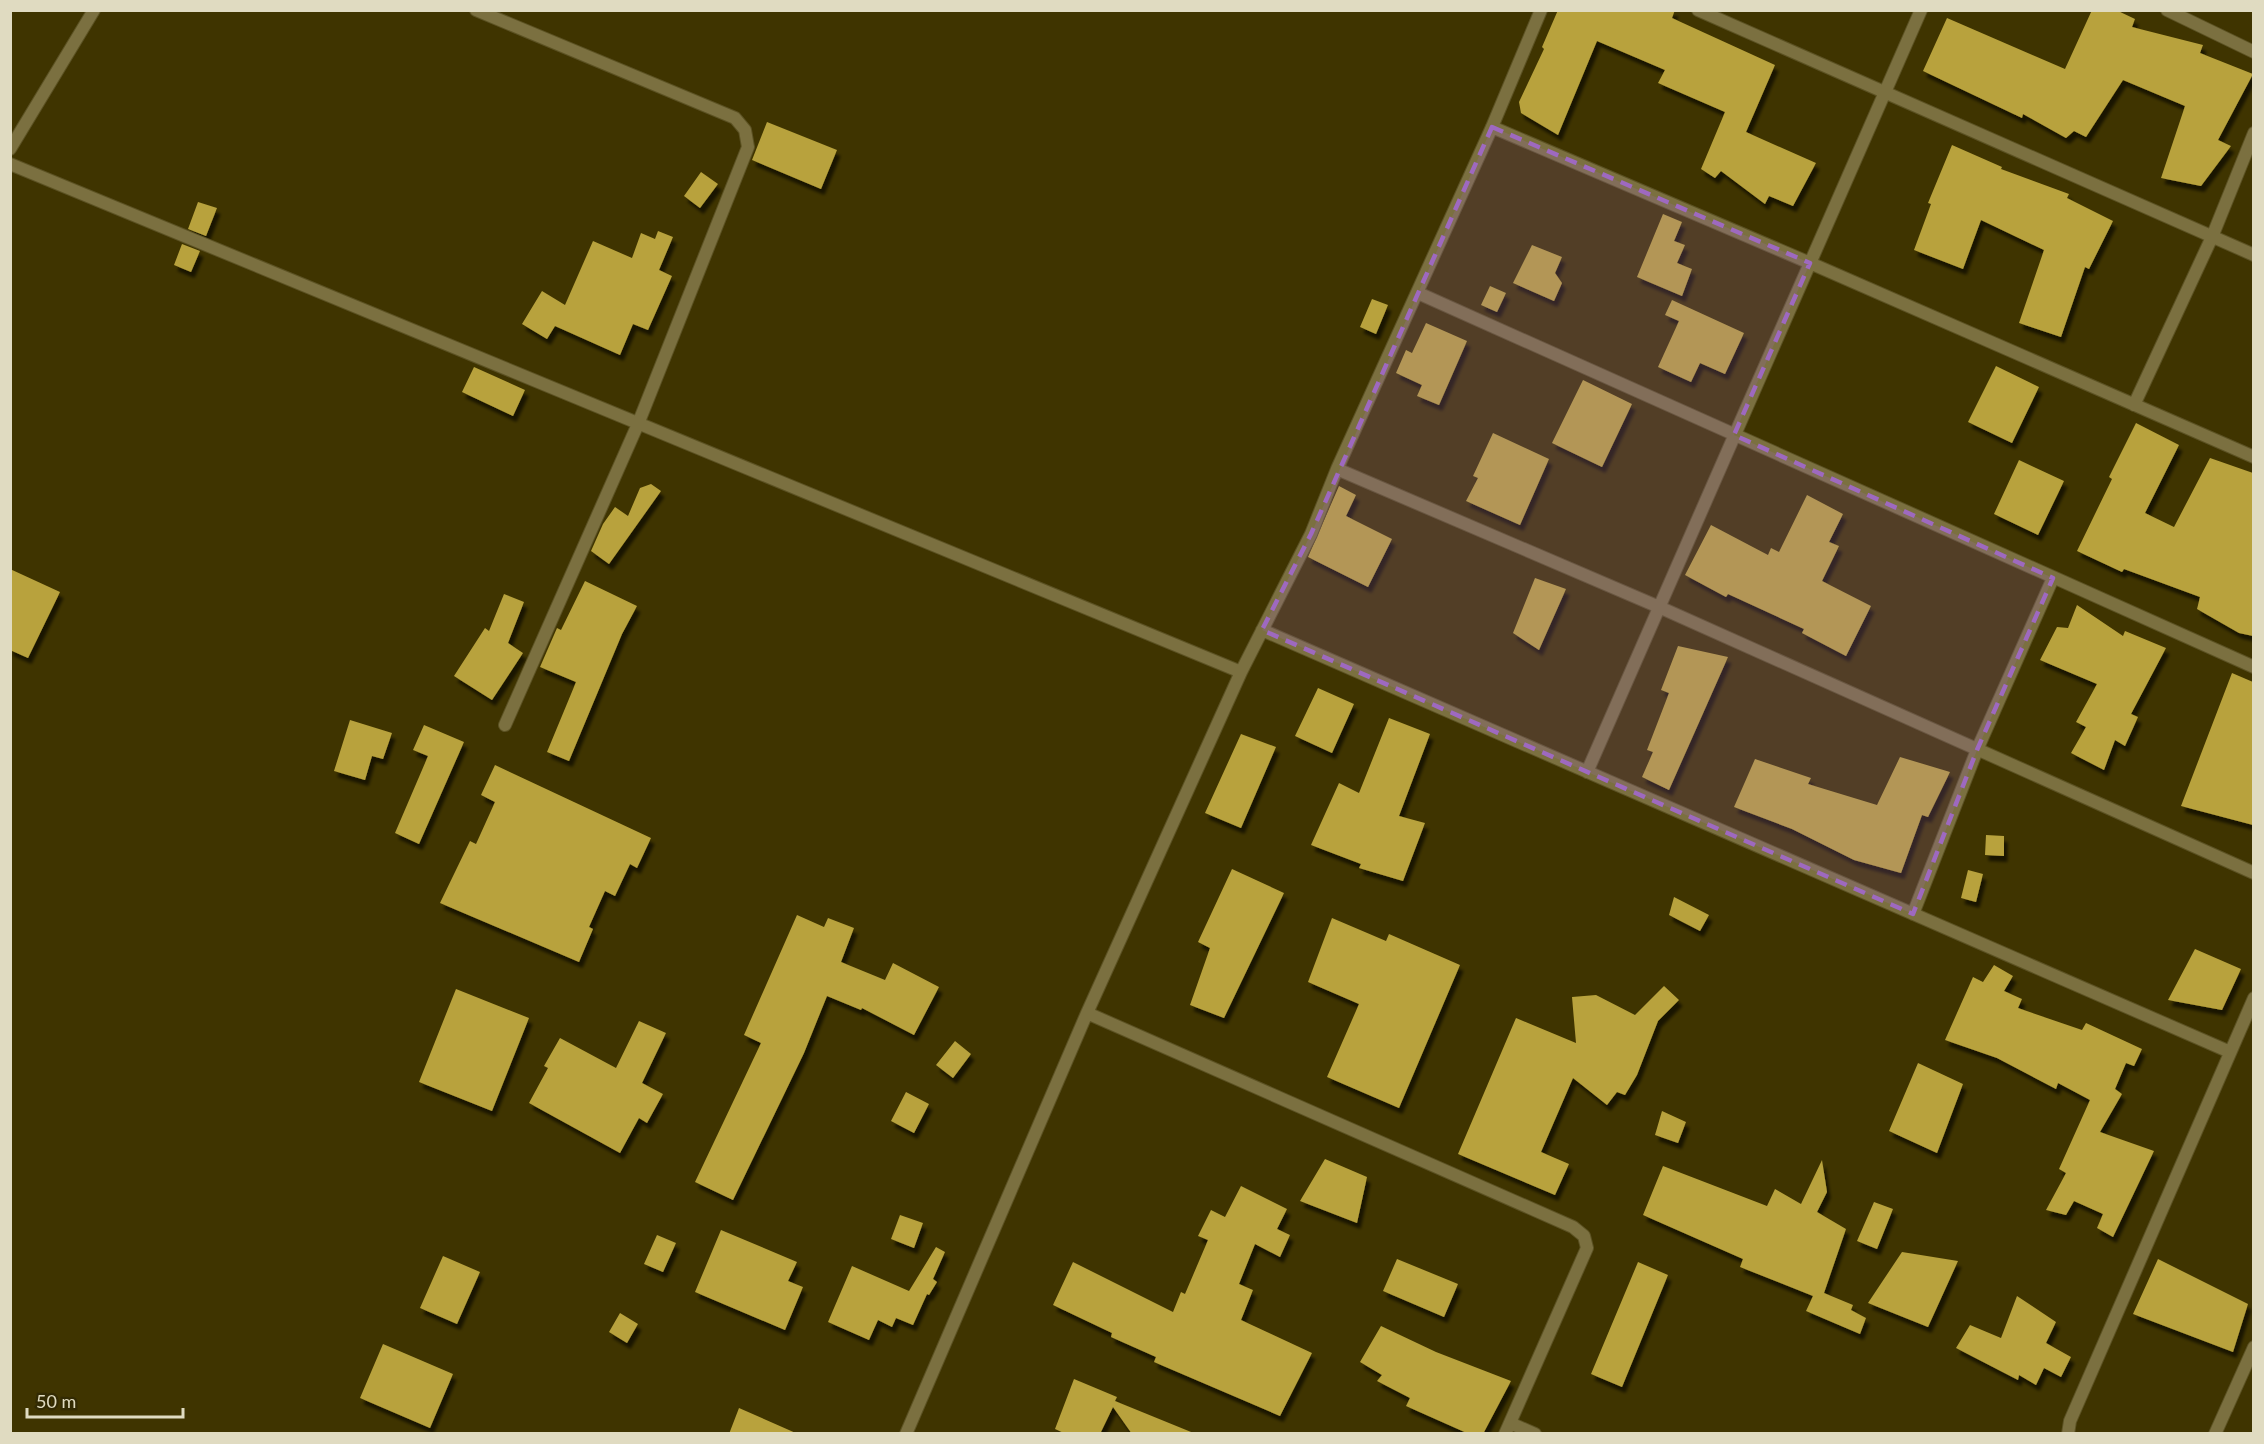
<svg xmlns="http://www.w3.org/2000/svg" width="2264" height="1444" font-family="Lato,sans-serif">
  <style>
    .building { fill: #b8a23d; filter: url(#shadow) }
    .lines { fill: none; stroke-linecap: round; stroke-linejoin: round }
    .minor-casing { stroke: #5c5223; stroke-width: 14 }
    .minor { stroke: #7b7040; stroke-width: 12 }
    .marked { fill: #9e69c0; fill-opacity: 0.2; stroke: #9e69c0; stroke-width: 4.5; stroke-dasharray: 12 8; stroke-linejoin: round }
  </style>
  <defs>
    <filter id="shadow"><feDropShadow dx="3.5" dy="6" stdDeviation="1.5" flood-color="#0009"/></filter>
  </defs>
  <rect width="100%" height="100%" fill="#3f3400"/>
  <path class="building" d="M1558,10H1675L1672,18L1775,65L1746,132L1816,163L1793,206L1769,196L1765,204L1721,171L1715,178L1701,169L1725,112L1658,83L1665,70L1597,41L1558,135L1521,113L1519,102L1544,49L1542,47Z
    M2092,10H2116L2135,19L2132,27L2203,45L2200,53L2253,74L2218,140L2231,146L2201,186L2161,178L2185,106L2123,80L2086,137L2074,131L2066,138L2023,114L2022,118L1923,71L1947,18L2065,69Z
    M767,122L837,150L821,189L752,160Z
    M1952,145L2002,167L2001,169L2069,194L2067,198L2113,221L2089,269L2085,267L2061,337L2019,323L2044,250L1981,220L1963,269L1914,250L1931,204L1928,203Z
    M701,172L718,184L700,208L684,196Z
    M198,202L217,208L206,236L188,229Z
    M1663,214L1682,222L1674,241L1685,245L1677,263L1692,269L1682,296L1637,277Z
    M658,231L673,237L659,270L672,276L648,330L633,324L620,355L555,326L547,339L522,324L542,291L565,305L593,241L632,258L641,233L655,239Z
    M182,244L200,251L191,272L174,265Z
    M1532,245L1562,257L1555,273L1562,283L1554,301L1513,283Z
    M1490,286L1506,293L1497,312L1481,305Z
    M1372,299L1388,305L1376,334L1360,327Z
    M1672,300L1744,333L1725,374L1700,363L1691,382L1658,367L1679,321L1665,315Z
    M1426,323L1467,341L1439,405L1417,396L1422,385L1396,373L1406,350L1412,353Z
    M1996,366L2039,387L2012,443L1968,422Z
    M474,367L525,390L513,416L462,392Z
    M1583,380L1632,404L1602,467L1552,443Z
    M2136,423L2179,445L2145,513L2174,527L2210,458L2253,473V636L2239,633L2197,609L2200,597L2124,569L2122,572L2077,551L2112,479L2109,477Z
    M1493,433L1549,459L1520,525L1466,501L1478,478L1473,476Z
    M2019,460L2064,481L2038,535L1994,514Z
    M651,484L661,491L609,564L591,551L603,524L615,507L628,516L640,488Z
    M1339,486L1356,495L1346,516L1392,539L1368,587L1308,557Z
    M1807,495L1843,514L1829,542L1839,546L1822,581L1871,606L1846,656L1802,633L1804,629L1728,594L1726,597L1685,575L1711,525L1768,555L1771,548L1779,552Z
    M10,569L60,592L28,658L10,650Z
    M1535,578L1566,589L1539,650L1513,633Z
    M585,581L637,606L622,634L569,761L547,752L576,682L540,667L557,628L561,630Z
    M504,594L524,602L508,643L523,653L492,700L454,676L485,628L489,631Z
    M2077,605L2123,636L2125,631L2166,648L2131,714L2138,717L2125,746L2115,740L2104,770L2071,753L2086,727L2076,722L2097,684L2040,660L2057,627L2068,628Z
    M1678,646L1728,657L1669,790L1642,777L1653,752L1647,750L1669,693L1661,690Z
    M2232,673L2253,682V825L2181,806Z
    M1318,688L1354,704L1332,753L1295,736Z
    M1389,718L1430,734L1399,816L1425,823L1403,881L1359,868L1361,864L1311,845L1339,783L1359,793Z
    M350,720L392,733L383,759L372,756L365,780L334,771Z
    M424,725L464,742L419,844L395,833L428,756L413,750Z
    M1241,734L1276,747L1241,828L1205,813Z
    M1900,757L1950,772L1928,817L1922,815L1901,873L1854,860L1792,829L1734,807L1755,759L1811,778L1808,784L1877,805Z
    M495,765L651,838L637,868L630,864L615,896L605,891L589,927L593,929L579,962L440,903L470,841L476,844L495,802L481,795Z
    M1986,835L2004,836V856L1985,855Z
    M1232,869L1284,893L1224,1018L1190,1005L1210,948L1198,942Z
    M1968,870L1983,874L1976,902L1961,898Z
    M1674,897L1709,915L1700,931L1669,915Z
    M797,915L824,927L828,918L854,928L841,962L885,980L893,963L939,987L914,1035L862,1008L861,1010L827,996L804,1053L733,1200L695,1182L761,1043L744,1035Z
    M1332,918L1386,941L1389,934L1460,965L1399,1108L1327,1077L1359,1004L1308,982Z
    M2195,949L2241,969L2222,1010L2168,1000Z
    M1994,965L2013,976L2004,991L2022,999L2018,1008L2082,1030L2086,1023L2142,1049L2134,1066L2126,1063L2115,1089L2122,1094L2100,1132L2154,1151L2113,1237L2097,1228L2103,1214L2074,1201L2066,1215L2046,1210L2066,1173L2059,1169L2090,1100L2058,1083L2056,1089L1997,1058L1945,1040L1973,977L1983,982Z
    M1664,986L1679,1000L1658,1021L1637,1075L1625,1095L1617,1092L1607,1105L1573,1078L1541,1152L1569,1164L1555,1195L1458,1154L1516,1018L1576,1043L1572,997L1596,995L1635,1015Z
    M456,989L529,1018L492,1111L419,1082Z
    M639,1021L666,1033L642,1083L663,1094L647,1123L639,1118L620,1153L529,1103L548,1068L544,1066L560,1038L616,1068Z
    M955,1041L971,1054L953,1078L936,1065Z
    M1918,1063L1963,1084L1937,1153L1889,1131Z
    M906,1092L929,1104L914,1133L891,1121Z
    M1662,1111L1686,1122L1678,1143L1655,1135Z
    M1325,1159L1367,1177L1357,1223L1300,1201Z
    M1822,1160L1827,1192L1817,1212L1846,1229L1824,1293L1853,1305L1851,1310L1866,1318L1860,1334L1806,1311L1813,1296L1740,1267L1743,1259L1643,1215L1663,1166L1767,1206L1775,1189L1801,1204Z
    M1241,1186L1287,1209L1277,1229L1290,1235L1280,1257L1255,1244L1239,1284L1253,1290L1241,1320L1312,1353L1280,1416L1154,1362L1156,1357L1111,1337L1112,1333L1053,1305L1073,1262L1173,1312L1181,1292L1185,1294L1208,1240L1198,1236L1211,1210L1225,1217Z
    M1874,1202L1893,1209L1877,1249L1857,1241Z
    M900,1215L923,1223L914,1248L891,1239Z
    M721,1230L797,1262L788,1281L803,1287L785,1330L695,1292Z
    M657,1235L676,1243L663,1272L644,1264Z
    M936,1247L945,1252L933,1279L937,1282L929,1295L927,1294L913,1325L896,1318L892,1327L878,1320L869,1340L828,1322L852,1266L909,1291Z
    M1902,1252L1958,1261L1928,1327L1868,1303Z
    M443,1256L480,1272L457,1324L420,1308Z
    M1397,1259L1458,1284L1444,1317L1383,1291Z
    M2158,1259L2248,1304L2233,1352L2133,1314Z
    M1638,1262L1668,1275L1622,1387L1591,1374Z
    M2017,1296L2056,1322L2046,1343L2071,1357L2061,1377L2044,1368L2036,1385L2019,1375L2018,1380L1956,1348L1970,1325L2001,1338Z
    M620,1313L638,1324L627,1343L609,1332Z
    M1381,1326L1436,1352L1511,1381L1483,1434H1469L1406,1406L1410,1398L1377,1381L1382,1375L1360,1362Z
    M383,1344L453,1374L430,1428L360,1398Z
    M1074,1379L1117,1397L1115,1401L1196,1434H1132L1113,1407L1100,1434H1066L1055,1429Z
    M739,1408L798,1434H729Z"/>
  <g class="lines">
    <defs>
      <path id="minor" d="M476,10L735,118L745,130L748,147L638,424L505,725
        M1698,10L2254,255
        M2167,10L2254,52
        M1492,127L1810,263L2254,457
        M10,149L94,10
        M10,164L1241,672
        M1418,293L2254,667
        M2134,405L2212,237L2254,133
        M1337,469L1659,607L2254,873
        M1262,630L2230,1052
        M1587,772L1921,10
        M1913,914L1977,750L2053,578
        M1087,1013L1573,1227L1584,1236L1587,1248L1505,1434
        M1510,1423L1535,1434
        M906,1434L1087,1013L1241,672L1311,534L1337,469L1492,127L1541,10
        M2068,1434L2070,1421L2254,998
        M2215,1434L2254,1347"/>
    </defs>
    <use href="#minor" class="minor-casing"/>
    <use href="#minor" class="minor"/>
  </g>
  <path class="marked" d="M1492,127L1810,263L1734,435L2053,578L1977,750L1913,914L1262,630L1311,534Z"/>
  <rect width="2264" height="1444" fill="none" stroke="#e0dbc1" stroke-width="24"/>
  <path d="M27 1408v9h156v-9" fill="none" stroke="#e0dbc1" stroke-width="3"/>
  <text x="36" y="1408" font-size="18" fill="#e0dbc1" stroke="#322a03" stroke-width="4.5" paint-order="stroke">50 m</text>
</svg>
